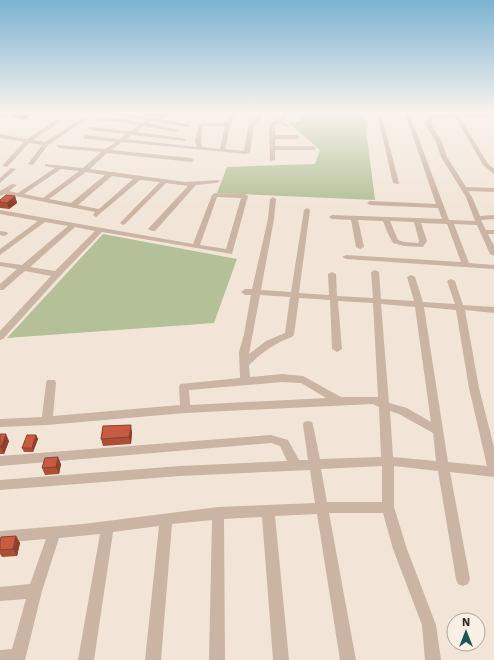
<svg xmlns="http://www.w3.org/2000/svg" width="494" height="660" font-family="'Work Sans',sans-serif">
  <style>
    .green { fill: #b4c198 }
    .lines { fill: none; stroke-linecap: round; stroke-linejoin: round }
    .service { stroke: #cab4a4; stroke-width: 2.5 }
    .minor { fill: #cab4a4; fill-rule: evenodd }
    .tertiary { fill: #cab4a4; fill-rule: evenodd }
    .wall { fill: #ac4f37 }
    .shaded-wall { fill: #8c402d }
    .building { fill: #c85c40; stroke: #8c402d }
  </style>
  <rect width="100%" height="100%" fill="#f2e5d8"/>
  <path class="green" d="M306,113H364L375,200L217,193L227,167L315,164L320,150L289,123L299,121Z
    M103,234L237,259L214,323L7,338Z"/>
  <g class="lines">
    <path class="service" d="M280,121L287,126"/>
    <path class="minor" d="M11,113H17L9,117H0V115Z
      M107,113H118L149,118L156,113H161L155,118L191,125L188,127L151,121L148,123L179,130L176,132L144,126L136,132L183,138L186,140L185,141L132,135L126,139L197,147L195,141L199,124L226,122L231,113H235L232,120L225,149L244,151L248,126L256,118L259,113H263L260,120L254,126L250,152L246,154L122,142L111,150L191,158L194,160L191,162L107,153L90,169L185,182L219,180L220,181L217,183L196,185L155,231H152L148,229L188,186L166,183L125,224L123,225L120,223L121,222L160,182L140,180L96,217L93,215L95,212L5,194L0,196V191L12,184L17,185L9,191L18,193L55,168L45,166V164L83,168L101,152L59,148L56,146L57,145L105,149L116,142L86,139L83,137L86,135L120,139L126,134L91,130L88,128L89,127L130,131L139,125L114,121H99L97,120V118L114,117L142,123L146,120L109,114ZM203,126H225L220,149L202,147L201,141ZM61,169L79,171L43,198L24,194ZM86,172L105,175L71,203L49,199ZM112,176L133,179L99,209L78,205Z
      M166,113H178L179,114L177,115Z
      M216,113H220L216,117L214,116Z
      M284,113H288L285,120L275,125V135H297L300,137L297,139H275V146H313L316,148L313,150H275V160L270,161L269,124L281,118Z
      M314,113H366L350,117L307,116L305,115Z
      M377,113H381L399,183L398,184L393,183Z
      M405,113H409L449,220L475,221L466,197L441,157L436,142L424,122L430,117L428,114H432L435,117L430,122L442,142L447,157L466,187L494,188V192L468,191L472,197L480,216L494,215V219L481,220L486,230H494V234H488L494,246V256L490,254L477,225L454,224L469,263L494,265V269L346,259L342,257L346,255L461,262L447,224L421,223L427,241L423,247L404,246L393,243L388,234L383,221L358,220L364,247L360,249L356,247L351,220L332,219L329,217L332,215L442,219L438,208L370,205L367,203L370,201L436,204ZM390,221L414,222L419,241L418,243L404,242L398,240Z
      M455,115L459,116L488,164L494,169V174L483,165L455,116Z
      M82,118L87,119L48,145L33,165L28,164L42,145L29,143L7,167L2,166L24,142L0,138V134L27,139L56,120H60V122L33,140L45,142Z
      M11,168L16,169L0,183V178Z
      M215,193L245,194L248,196L232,254L102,232L58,278L3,339L0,340V331L51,276L25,271L3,290H0V284L17,269L0,266V262L22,265L68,226L45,222L0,255V249L38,221L0,214V210L193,244L212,195ZM217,197L241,198L226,249L200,245ZM75,227L95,231L55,271L30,267Z
      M273,197L276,199L274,219L261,290L291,292L304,210L307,208L310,210L299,293L329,295L328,274L332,272L336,274L337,296L373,298L371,272L375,270L379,272L381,299L414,301L407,277L411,275L415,277L423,302L455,304L447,281L451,279L455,281L463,305L494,307V313L465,310L479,388L494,447V477L450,472L470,579L468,584L463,586L458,584L456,579L438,471L394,466V507L407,549L436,625L441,660H425L422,625L393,549L383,513H329L356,660H340L317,514L275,516L289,660H273L262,517L224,519L225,660H209L212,520L172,524L161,660H145L159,526L113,532L94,660H78L100,534L59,538L42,591L25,660H0V650L12,649L26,599L0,601V587L30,584L46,539L0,543V531L83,524L218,507L315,503L310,470L180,476L0,490V480L180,466L287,461L280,446L271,443L0,466V456L271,435L288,440L299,460H308L303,425L304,422L308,421L312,422L313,425L320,459L381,457L379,407L373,404L185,413L47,425L0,427V419L42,417L46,383L47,380H55L56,383L53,416L180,405L179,387L180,384L240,378L239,352L244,334L251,295H245L241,292L245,289H252L268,219L270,199ZM260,295L290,297L285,333L266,341L249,354ZM299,298L330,300L332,349L337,352L342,349L338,301L373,303L378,397H341L303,376L282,374L250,377L249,365C262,352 275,343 292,337L294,335ZM381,304L415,307L431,422L407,408L389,403ZM424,307L456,310L469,388L487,466L448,462ZM282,382L301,383L326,398L190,405L189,390ZM390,411L399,414L433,433L436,461L393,457ZM382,466V502H327L321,469Z
      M0,231L7,232L8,234L4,236L0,235Z"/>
    <path class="tertiary" d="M407,113L439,114L494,113V116L439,118L410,115Z"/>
  </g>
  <path class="wall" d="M11,113H34L25,119L13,117Z
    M145,113H154L149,116H145Z
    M158,114L168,115L163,118L158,117Z
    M15,196L17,203L9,209L0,208V200Z
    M132,432L131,444L103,446L101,439Z
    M0,434L9,441L4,454H0Z
    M36,435L38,439L33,452H24L22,448Z
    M61,464L59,474L45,475L42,468Z
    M16,536L20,543L17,556L2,557L0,554V543Z"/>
  <path class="shaded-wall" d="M23,113H34L25,119Z
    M148,113H154L149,116Z
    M165,113H168V115L163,118L162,115Z
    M15,196L17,203L9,209L7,203Z
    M131,425L132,432L131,444L129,437Z
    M6,434L9,441L4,454L1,447Z
    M36,435L38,439L33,452L32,448Z
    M58,457L61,464L59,474L56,467Z
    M16,536L20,543L17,556L13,549Z"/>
  <path class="building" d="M159,113H165L162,115L158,114Z
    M6,195L15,196L7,203L0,202V200Z
    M131,425L129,437L101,439L103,426Z
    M0,434H6L1,447H0Z
    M27,435H36L32,448H22Z
    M58,457L56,467L42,468L45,458Z
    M16,536L13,549L0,550V543L1,537Z"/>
  <linearGradient id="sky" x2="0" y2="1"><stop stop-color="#7bb2d1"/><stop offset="0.55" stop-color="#f9f3ed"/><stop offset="1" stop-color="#f9f3ed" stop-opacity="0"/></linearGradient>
  <rect width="494" height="205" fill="url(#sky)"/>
  <g transform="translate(466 632)"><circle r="19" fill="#f9efe5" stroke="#aba099"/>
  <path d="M0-3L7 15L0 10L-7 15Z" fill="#1b5557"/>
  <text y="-6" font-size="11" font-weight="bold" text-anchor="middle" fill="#352a26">N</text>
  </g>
</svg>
